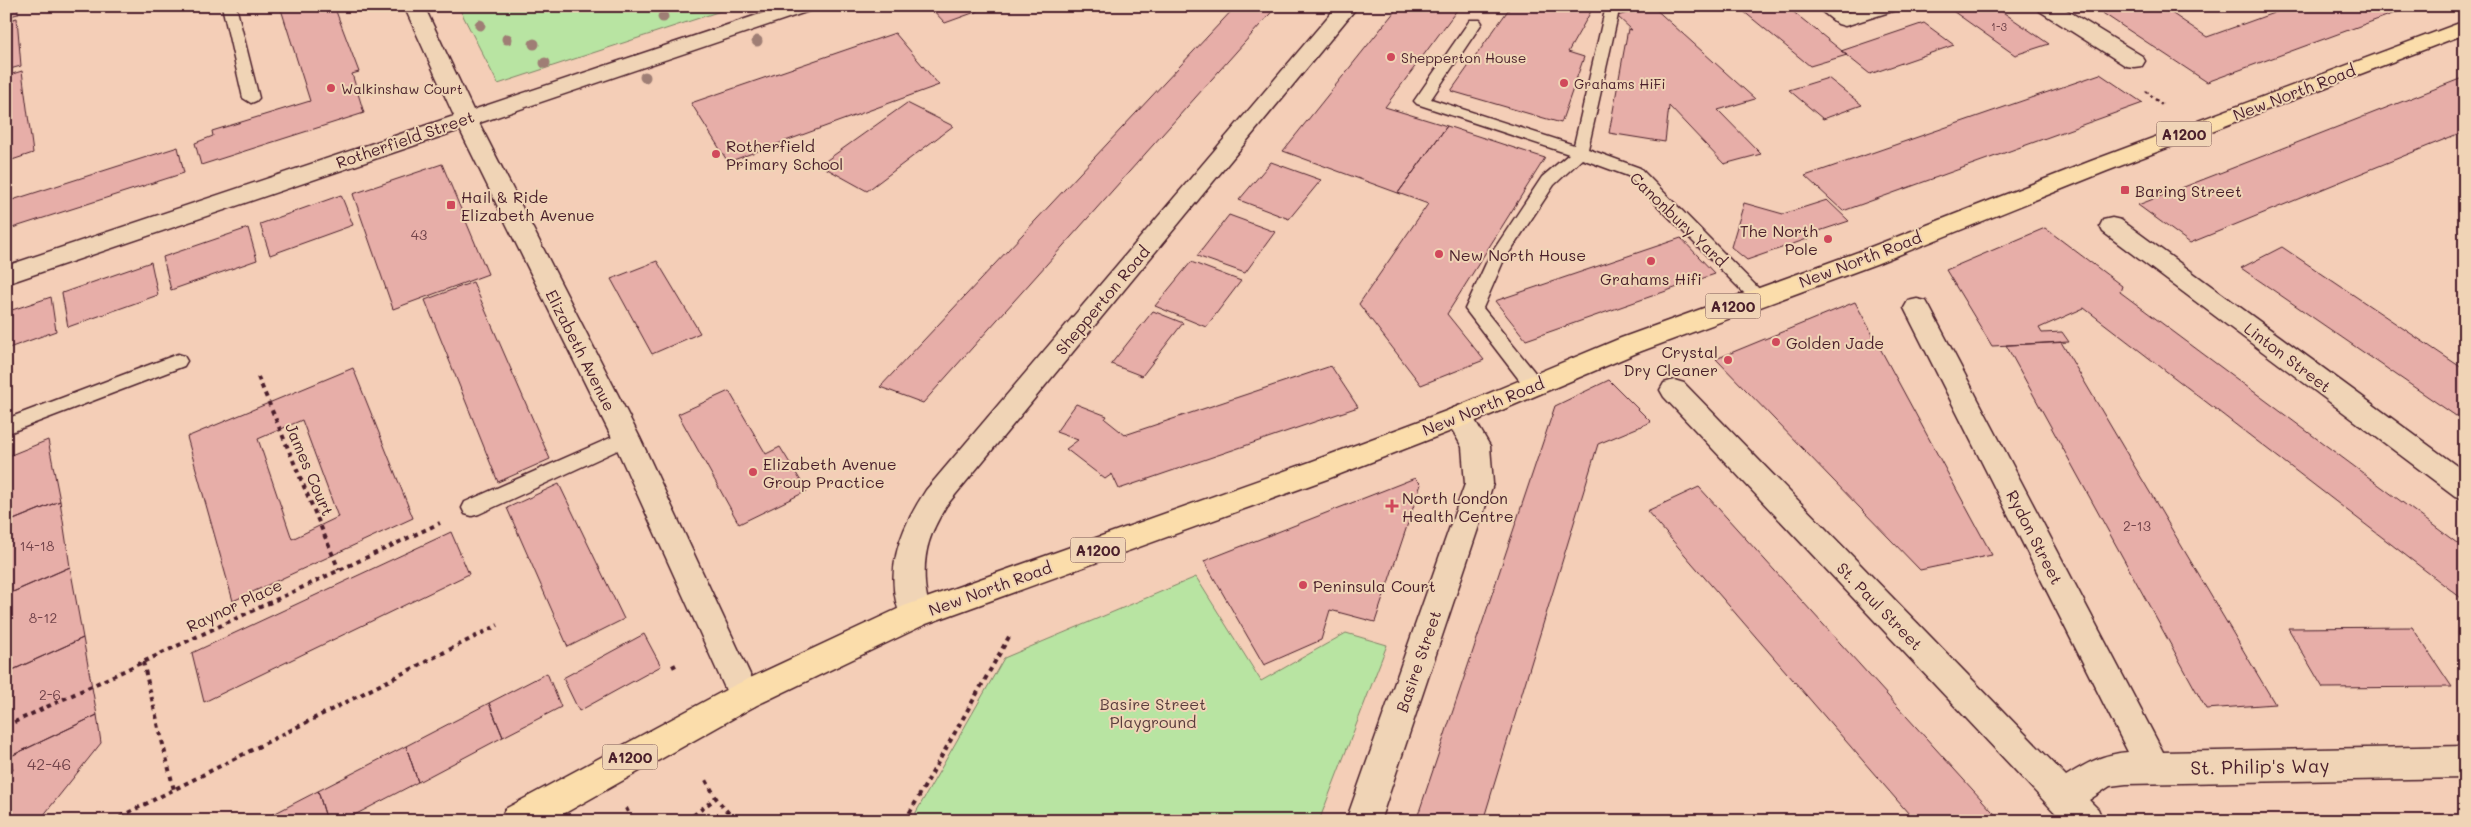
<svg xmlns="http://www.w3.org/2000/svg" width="2471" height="827" font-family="Mali,sans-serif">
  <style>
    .green { fill: #b8e4a2; stroke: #818266 }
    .building { fill: #e7aea8; stroke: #4a1f2b; fill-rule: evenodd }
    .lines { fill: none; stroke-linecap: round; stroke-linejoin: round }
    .lane-casing { stroke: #4a1f2b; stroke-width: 3 }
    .street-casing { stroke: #4a1f2b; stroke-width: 3 }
    .primary-casing { stroke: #4a1f2b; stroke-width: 3 }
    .path-far1 { stroke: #4a1f2b; stroke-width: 2.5; stroke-dasharray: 3 3; stroke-linecap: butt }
    .path { stroke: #4a1f2b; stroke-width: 4; stroke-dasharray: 4.5 4.5; stroke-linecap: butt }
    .lane { fill: #f0d4b6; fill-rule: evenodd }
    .street { fill: #f0d4b6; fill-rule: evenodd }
    .primary { fill: #fbddab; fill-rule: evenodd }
    .tree { fill: #9f7e74 }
    .poi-dot { fill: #d1495b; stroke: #f0d4b6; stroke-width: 2 }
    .labels { text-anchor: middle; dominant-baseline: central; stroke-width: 4; stroke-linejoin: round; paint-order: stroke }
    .far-number-label { font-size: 11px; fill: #71434a }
    .far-poi-label { font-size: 14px; fill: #4a1f2b; stroke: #f0d4b6; text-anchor: start }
    .number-label { font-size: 14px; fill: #71434a }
    .shield { fill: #f0d4b6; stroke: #7c5555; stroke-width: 1 }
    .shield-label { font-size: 15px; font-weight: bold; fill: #4a1f2b }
    .street-label { font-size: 16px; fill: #4a1f2b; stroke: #f0d4b6 }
    .poi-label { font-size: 16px; fill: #4a1f2b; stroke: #f0d4b6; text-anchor: start }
    .park-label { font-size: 16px; fill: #5a3d3d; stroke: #f0d4b6 }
    .near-number-label { font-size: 16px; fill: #71434a }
    .near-street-label { font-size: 19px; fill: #4a1f2b; stroke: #f0d4b6 }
  </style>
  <rect width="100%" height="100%" fill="#f4ceb7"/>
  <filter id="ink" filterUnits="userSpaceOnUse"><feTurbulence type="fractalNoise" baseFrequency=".02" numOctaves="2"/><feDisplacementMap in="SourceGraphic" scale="10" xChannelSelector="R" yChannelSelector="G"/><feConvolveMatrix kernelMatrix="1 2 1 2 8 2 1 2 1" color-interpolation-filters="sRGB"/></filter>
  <g filter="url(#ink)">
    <path class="green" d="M458,6H736L498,84Z
      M1196,577L1261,681L1346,633L1387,645L1319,821H911L1004,658Z"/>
    <path class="building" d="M6,6H18V14L6,17Z
      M280,6H334L359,72L352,74L364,113L201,165L195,143L213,136L212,131L310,101Z
      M929,6H992L945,23Z
      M1236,6H1277L923,403L880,387Z
      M1399,6H1460L1385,107L1447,126L1398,193L1283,151Z
      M1511,6H1594L1568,52L1584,57L1561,123L1451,91Z
      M1652,6L1755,99L1718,110L1761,154L1724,164L1669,106L1665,142L1609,133L1628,29L1632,30L1617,16Z
      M1737,6H1786L1847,55L1810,66Z
      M1959,6H1994L2049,44L2015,55L1950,9Z
      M2092,6H2161L2207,37L2293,6H2414L2207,82Z
      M17,18L21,66L6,70V21Z
      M1924,23L1954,45L1870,74L1841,51Z
      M895,33L939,85L728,162L691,103Z
      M22,71L33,153L6,162V76Z
      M2100,74L2143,103L1843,211L1805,176Z
      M2465,77V131L2190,243L2138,205Z
      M1828,78L1862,105L1823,119L1789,90Z
      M907,103L953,126L867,191L820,165Z
      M1447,126L1545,158L1447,314L1484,360L1421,385L1359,304L1428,204L1398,193Z
      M178,147L184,173L6,230V202Z
      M1271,162L1321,180L1289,219L1239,200Z
      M442,164L488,274L393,309L353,194Z
      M341,195L353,225L270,255L260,224Z
      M1827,200L1849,221L1807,235L1810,238L1747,260L1731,247L1744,203L1783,214Z
      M1229,215L1275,232L1245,273L1197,256Z
      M248,228L257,260L171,290L163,257Z
      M2045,228L2122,286L2120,292L2465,549V601L2084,308L2039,328L2042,333L2062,332L2069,342L1992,346L1946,270Z
      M1681,238L1715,274L1526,340L1495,301Z
      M2282,247L2465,370V411L2456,416L2241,268Z
      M657,261L700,333L652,354L611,279Z
      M151,262L158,295L68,327L62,293Z
      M1191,262L1241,281L1206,327L1155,306Z
      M473,282L550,459L498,482L425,300Z
      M51,297L56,331L6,349V312Z
      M1855,302L1992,555L1920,570L1716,359Z
      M1153,311L1183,323L1142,376L1111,364Z
      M2061,342L2275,704L2206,709L2006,345Z
      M1331,366L1358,407L1119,489L1112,474L1105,479L1066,449L1078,440L1056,432L1076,404L1107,416L1105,419L1125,435Z
      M353,368L413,518L233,601L187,437ZM302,420L338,517L292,539L258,439Z
      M1609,380L1651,422L1598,444L1483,821H1416L1555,406Z
      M729,391L766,454L780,447L807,491L739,524L678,414Z
      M48,440L60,501L6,523V457Z
      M1415,478L1421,484L1375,622L1330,610L1321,640L1264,665L1204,561Z
      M559,484L624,619L568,647L507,508Z
      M1699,487L2001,821H1915L1647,511Z
      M60,501L70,567L6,595V523Z
      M451,532L469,574L204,702L192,653Z
      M70,567L83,638L6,673V595Z
      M2412,627L2452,687L2323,688L2288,628Z
      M644,634L661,666L579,711L563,678Z
      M83,638L97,715L11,756L6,719V673Z
      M547,673L561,707L503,737L489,703Z
      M489,703L503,737L418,782L406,746Z
      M97,715L101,743L39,821H6V778L13,770L11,756Z
      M406,746L418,782L343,821H327L318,791Z
      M318,791L327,821H260Z
      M1696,814L1702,821H1683Z"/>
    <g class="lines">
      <defs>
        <path id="lane" d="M222,6H236L259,98L256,101L251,103L243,98Z
          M1606,6H1620L1588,149L1640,168L1767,297L1764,301L1758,303L1752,301L1628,176L1582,159L1554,185L1503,262L1483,308L1541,380L1543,385L1541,390L1534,392L1527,390L1465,309L1489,257L1542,177L1569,154L1417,104L1414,101L1470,20H1480L1482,23L1431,99L1574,145Z
          M178,354L184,356L187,361L184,366L6,434V419Z
          M626,431L633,433L636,438L633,443L479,514L472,516L465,514L462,508L465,502Z"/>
        <path id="street" d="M404,6H424L473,110L784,6H815L812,10L479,123L640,438L760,696L755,706L744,711L733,706L612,438L460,130L6,284V266L454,116Z
          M1337,6H1358L946,506C930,533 923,551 925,583C926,598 932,611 926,624L915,628L904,624C881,576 899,531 926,490Z
          M1815,6H1839L1848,12L1867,6H1899L1896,10L1845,26L1838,24Z
          M2035,6H2060L2142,56L2145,61L2142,66L2134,67L2126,66L2038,10Z
          M2112,218L2121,220L2465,472V499L2455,496L2103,232L2100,226L2103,220Z
          M1917,299L1926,301L1930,308L2163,752L2465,746V778L2126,784L2110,786L2089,800L2098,809L2103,821H2063L1664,397L1660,390L1664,383L1674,380L1684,383L2066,776C2087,763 2103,754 2128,752L1904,308L1908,301Z
          M1459,406L1469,410L1490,446L1493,484L1380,821H1346L1465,484L1462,447L1445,417L1449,410Z"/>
        <path id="primary" d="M2465,21V34L2107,171L1876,264L1639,352L1469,424L1330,478L926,624L755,706L551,821H500L505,809L733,686L904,606L1310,462L1449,410L1621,338L1858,252L2091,161Z"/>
      </defs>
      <use href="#lane" class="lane-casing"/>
      <use href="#street" class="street-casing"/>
      <use href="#primary" class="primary-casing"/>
      <path class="path-far1" d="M2146,91L2163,106"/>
      <path class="path" d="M258,377L339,570
        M143,662L174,790
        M672,667L680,663
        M6,726L440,523
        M706,780L716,798L735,821
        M626,808L630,816
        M112,821L498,625
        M686,821L716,798
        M905,821L1010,635"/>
      <use href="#lane" class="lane"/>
      <use href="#street" class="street"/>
      <use href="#primary" class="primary"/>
    </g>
    <g class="tree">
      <circle cx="663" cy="17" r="5.5"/>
      <circle cx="480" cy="25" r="5.5"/>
      <circle cx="507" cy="39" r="5.5"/>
      <circle cx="757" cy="41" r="5.5"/>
      <circle cx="534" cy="44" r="5.5"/>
      <circle cx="545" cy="63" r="5.5"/>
      <circle cx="645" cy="77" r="5.5"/>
    </g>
  </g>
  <g class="poi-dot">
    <circle cx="1391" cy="57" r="5"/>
    <circle cx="1564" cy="83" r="5"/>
    <circle cx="331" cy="88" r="5"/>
    <circle cx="716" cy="154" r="5"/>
    <rect x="2120" y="185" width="10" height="10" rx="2.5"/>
    <rect x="446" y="200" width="10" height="10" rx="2.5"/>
    <circle cx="1828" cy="239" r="5"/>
    <circle cx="1439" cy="254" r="5"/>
    <circle cx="1651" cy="261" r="5"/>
    <circle cx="1776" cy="342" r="5"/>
    <circle cx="1728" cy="360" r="5"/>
    <circle cx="753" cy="472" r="5"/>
    <path d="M1389.5 498.5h5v5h5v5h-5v5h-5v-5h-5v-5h5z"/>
    <circle cx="1303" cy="585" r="5"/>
  </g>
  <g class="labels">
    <g class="far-number-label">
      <text x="1999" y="26">1-3</text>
    </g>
    <g class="far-poi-label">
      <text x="1401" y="57">Shepperton House</text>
      <text x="1574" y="83">Grahams HiFi</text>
      <text x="341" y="88">Walkinshaw Court</text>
    </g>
    <g class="number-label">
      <text x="419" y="234">43</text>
      <text x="2137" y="525">2-13</text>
      <text x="37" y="545">14-18</text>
      <text x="43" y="617">8-12</text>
      <text x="50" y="694">2-6</text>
    </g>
    <g class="shield">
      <rect x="2156.5" y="121.5" width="55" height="25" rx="4"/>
      <rect x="1705.5" y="293.5" width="55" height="25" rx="4"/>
      <rect x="1070.5" y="537.5" width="55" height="25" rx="4"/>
      <rect x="602.5" y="744.5" width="55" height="25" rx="4"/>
    </g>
    <g class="shield-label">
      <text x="2184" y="134">A1200</text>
      <text x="1733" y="306">A1200</text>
      <text x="1098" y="550">A1200</text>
      <text x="630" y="757">A1200</text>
    </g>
    <g class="street-label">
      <text transform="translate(2294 92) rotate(-21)">New North Road</text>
      <text transform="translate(405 139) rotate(-19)">Rotherfield Street</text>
      <text transform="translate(1679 219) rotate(44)">Canonbury Yard</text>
      <text transform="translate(1860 259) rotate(-21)">New North Road</text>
      <text transform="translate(1102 300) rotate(-50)">Shepperton Road</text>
      <text transform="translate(581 350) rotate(63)">Elizabeth Avenue</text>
      <text transform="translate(2288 357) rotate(37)">Linton Street</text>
      <text transform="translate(1483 406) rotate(-22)">New North Road</text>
      <text transform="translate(310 469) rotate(67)">James Court</text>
      <text transform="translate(2035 537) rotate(63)">Rydon Street</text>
      <text transform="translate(990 588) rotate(-20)">New North Road</text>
      <text transform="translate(234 605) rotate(-25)">Raynor Place</text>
      <text transform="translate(1880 606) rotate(46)">St. Paul Street</text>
      <text transform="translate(1418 661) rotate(-71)">Basire Street</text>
    </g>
    <g class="poi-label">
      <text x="726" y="145">Rotherfield<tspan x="726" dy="18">Primary School</tspan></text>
      <text x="2135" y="190">Baring Street</text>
      <text x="461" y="196">Hail &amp; Ride<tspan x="461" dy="18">Elizabeth Avenue</tspan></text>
      <text x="1818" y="230" text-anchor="end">The North<tspan x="1818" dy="18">Pole</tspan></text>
      <text x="1449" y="254">New North House</text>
      <text x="1651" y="278" text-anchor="middle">Grahams Hifi</text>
      <text x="1786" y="342">Golden Jade</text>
      <text x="1718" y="351" text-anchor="end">Crystal<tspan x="1718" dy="18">Dry Cleaner</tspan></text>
      <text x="763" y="463">Elizabeth Avenue<tspan x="763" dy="18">Group Practice</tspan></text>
      <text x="1402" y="497">North London<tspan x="1402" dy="18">Health Centre</tspan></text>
      <text x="1313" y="585">Peninsula Court</text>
    </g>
    <g class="park-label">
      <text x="1153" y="703">Basire Street<tspan x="1153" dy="18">Playground</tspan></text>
    </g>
    <g class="near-number-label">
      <text x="49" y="763">42-46</text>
    </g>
    <g class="near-street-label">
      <text transform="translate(2260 766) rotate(-1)">St. Philip's Way</text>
    </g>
  </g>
  <rect width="2471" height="827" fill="none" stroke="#f0d4b6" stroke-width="25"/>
  <rect x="12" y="12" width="2446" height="802" fill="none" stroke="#4a1f2b" stroke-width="2" filter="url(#ink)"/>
</svg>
